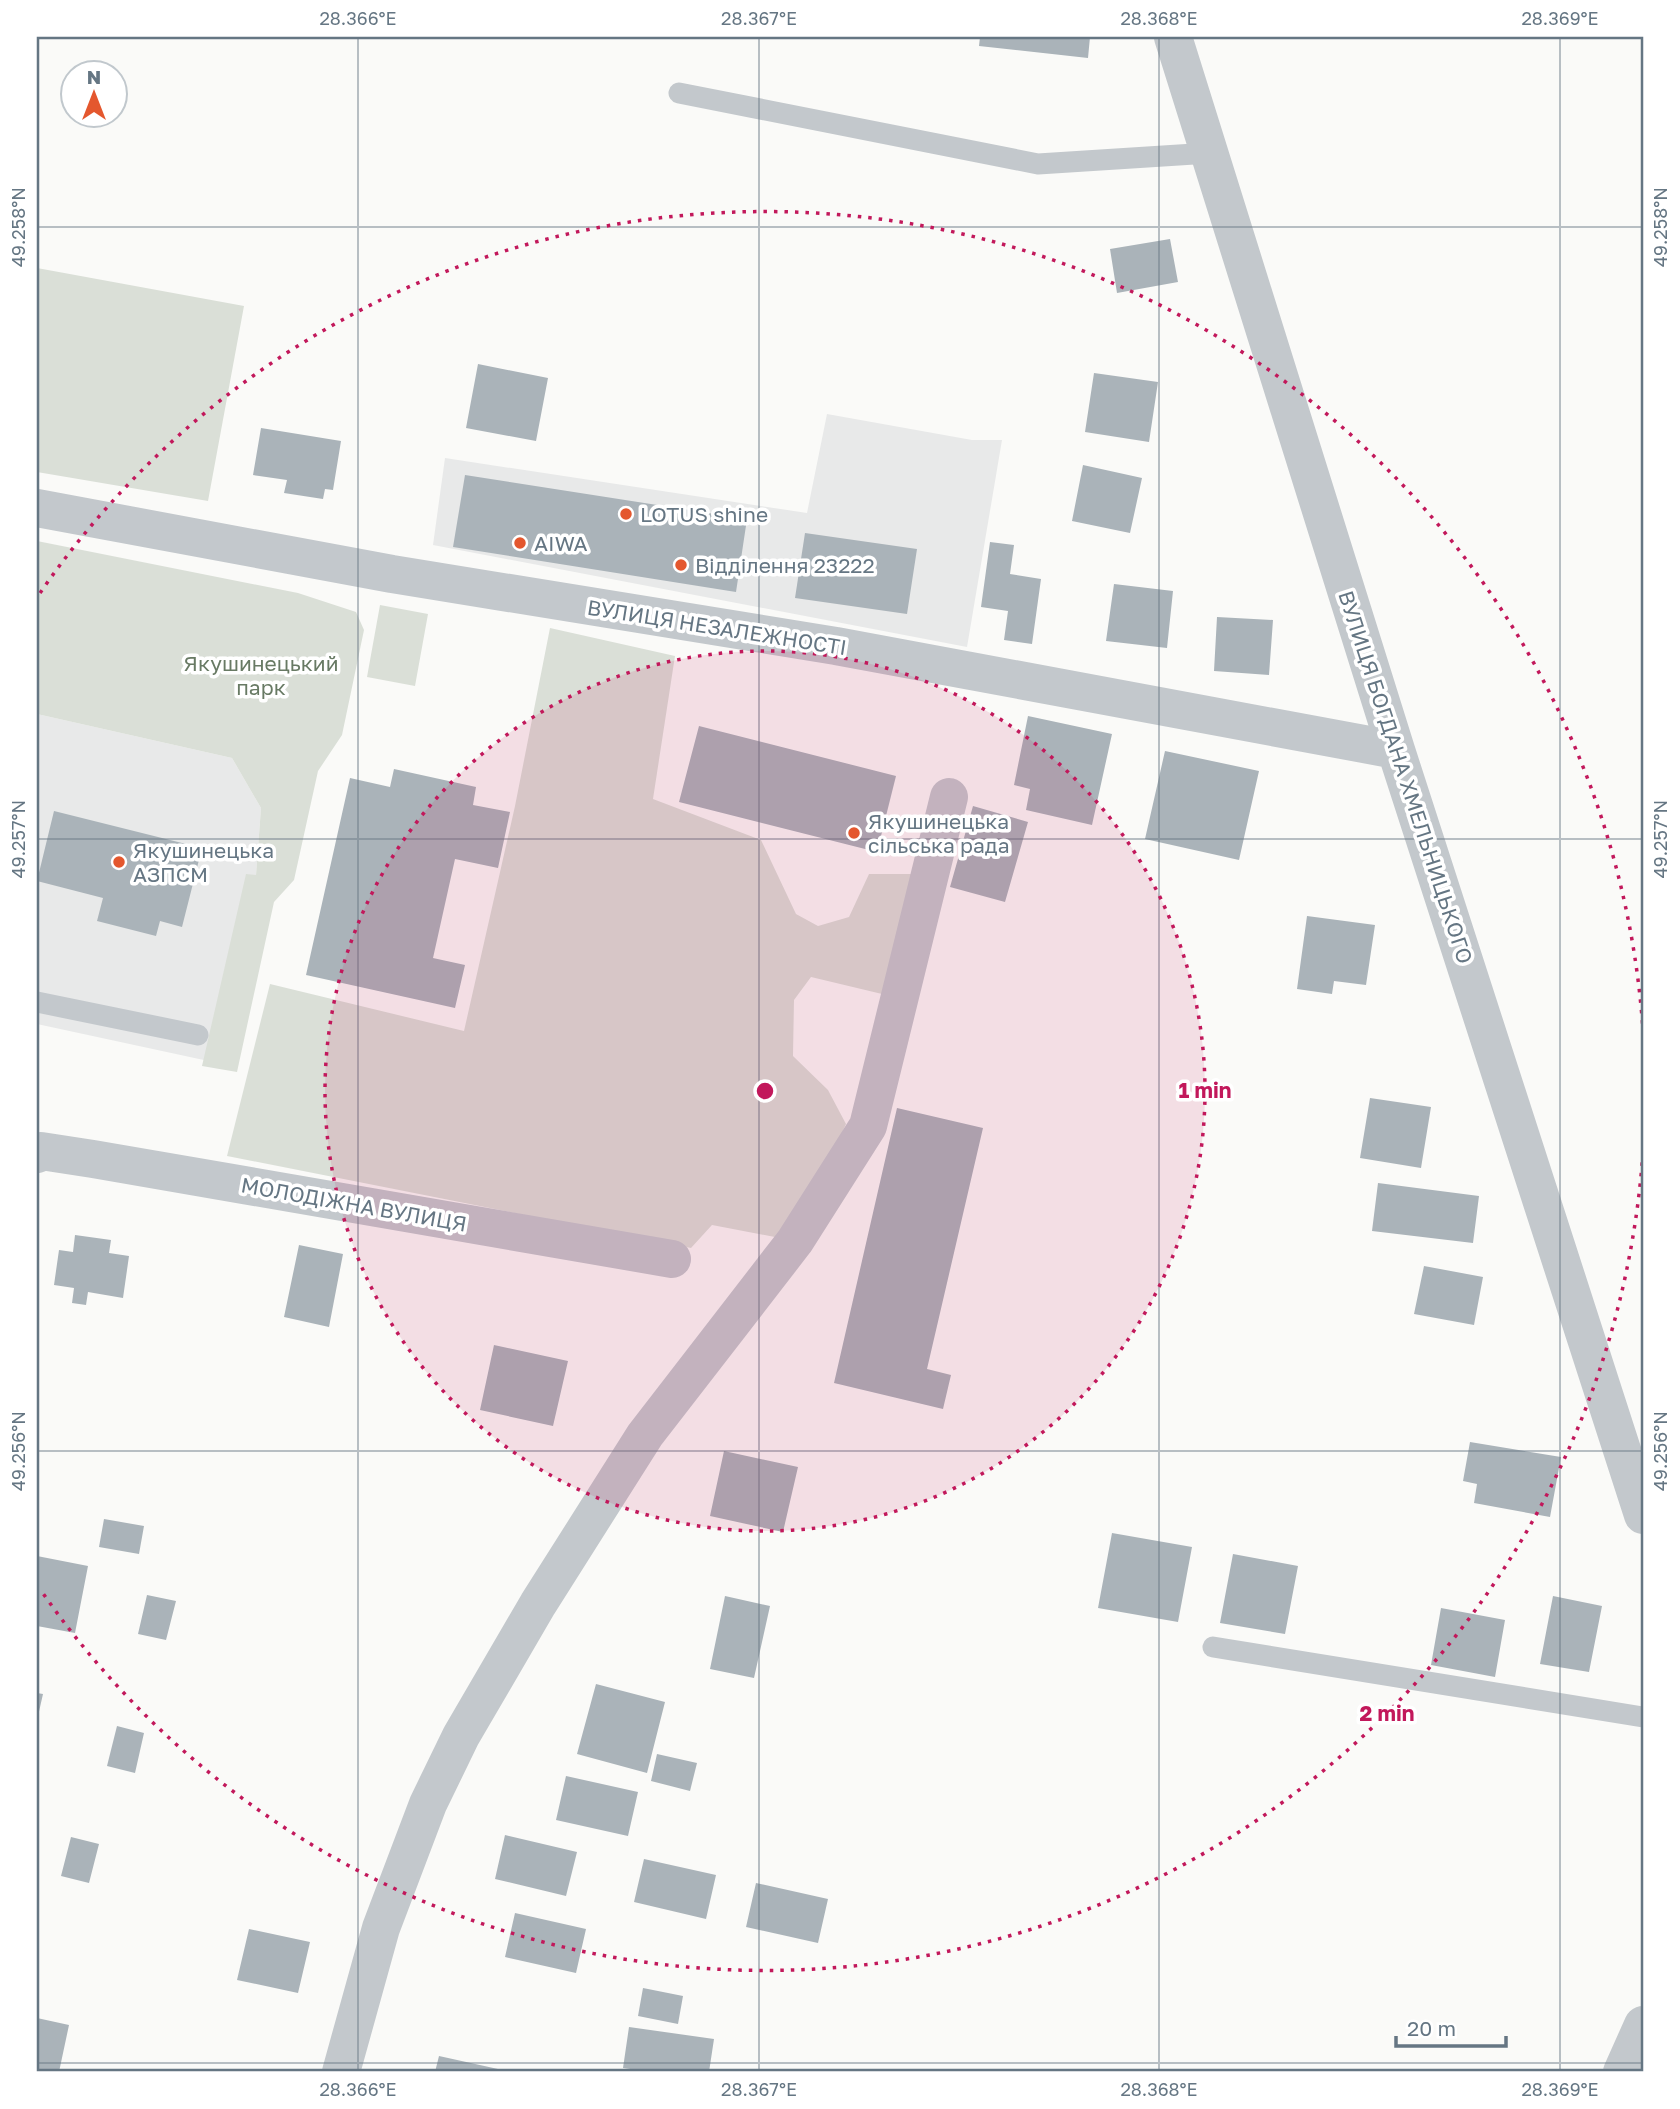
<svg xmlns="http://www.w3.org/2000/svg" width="1680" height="2109" font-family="'Golos Text',sans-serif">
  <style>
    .built { fill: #e8e9e9 }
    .green { fill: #dadfd7 }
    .building { fill: #aab3b9 }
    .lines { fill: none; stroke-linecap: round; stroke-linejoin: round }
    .service { stroke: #c3c8cc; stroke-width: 21 }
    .minor { stroke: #c3c8cc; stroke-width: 38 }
    .ticks { fill: none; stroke: #657683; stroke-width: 2; stroke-opacity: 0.45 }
    .ring { fill: none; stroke: #c2185b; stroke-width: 3.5; stroke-dasharray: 3.5 7 }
    .poi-dot { fill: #e4572e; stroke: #fff; stroke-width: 2.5 }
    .labels { text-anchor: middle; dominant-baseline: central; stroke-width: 7; stroke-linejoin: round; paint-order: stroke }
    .poi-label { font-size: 21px; fill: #657683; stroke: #fff; text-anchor: start }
    .street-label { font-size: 21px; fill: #657683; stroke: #fff }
    .park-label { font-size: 21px; fill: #687a64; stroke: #fff }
    .centre { fill: #c2185b; stroke: #fff; stroke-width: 3.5 }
    .ring-label { font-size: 21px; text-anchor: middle; font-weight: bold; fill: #c2185b; stroke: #fff; stroke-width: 7; stroke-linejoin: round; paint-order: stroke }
    .neatline { fill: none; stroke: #657683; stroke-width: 2.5 }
    .ticks-label { font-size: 18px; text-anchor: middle; fill: #657683 }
  </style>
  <rect width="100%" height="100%" fill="#fafaf8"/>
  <path class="built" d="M827,414L972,440H1002L967,647L433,545L445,458L807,513Z
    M37,714L232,758L261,808L256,875L213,1062L37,1024Z"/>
  <path class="green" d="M37,268L244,306L208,501L37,472Z
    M37,541L298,593L356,612L364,630L342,735L318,771L294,880L274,902L237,1072L202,1066L246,874L256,875L261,808L232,758L37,714Z
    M380,605L428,614L415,686L367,677Z
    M550,628L675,656L653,799L761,840L796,914L818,926L849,917L869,874H913L882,994L811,977L794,1000L793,1056L828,1090L846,1124L832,1154L780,1238L712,1225L691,1248L227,1156L270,984L464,1031L515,806Z"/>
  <path class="building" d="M980,37H1090L1088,58L979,46Z
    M1170,239L1178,282L1117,293L1110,249Z
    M478,364L548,378L536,441L466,428Z
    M1094,373L1158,382L1149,442L1085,432Z
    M261,428L341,441L333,490L325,489L323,499L284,493L287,480L253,475Z
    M1083,465L1142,478L1130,533L1072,521Z
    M465,475L747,519L736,592L453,547Z
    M805,533L917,549L907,614L795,598Z
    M990,542L1014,545L1010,574L1041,579L1032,644L1004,640L1008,611L981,607Z
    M1114,584L1173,591L1167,648L1106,641Z
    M1217,617L1273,620L1269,675L1214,671Z
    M1028,716L1112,734L1092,825L1026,810L1030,789L1014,785Z
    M699,726L896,776L877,852L679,802Z
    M1165,751L1259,771L1239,860L1145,839Z
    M394,769L476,787L473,805L510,812L498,868L455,859L433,958L465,965L455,1008L306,975L350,778L390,787Z
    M973,806L1028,822L1005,902L950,887Z
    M54,811L202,848L182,927L160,921L156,936L97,921L103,898L37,881Z
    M1307,916L1375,925L1366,985L1334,981L1332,994L1297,989Z
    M1370,1098L1431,1107L1421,1168L1360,1158Z
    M897,1108L983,1128L927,1369L951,1375L943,1409L834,1383Z
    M1378,1183L1479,1196L1473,1243L1372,1231Z
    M75,1235L111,1240L109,1253L129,1256L123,1298L88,1292L86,1305L72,1303L74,1288L54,1285L59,1250L73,1252Z
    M299,1245L343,1254L329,1327L284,1317Z
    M1424,1266L1483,1277L1474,1325L1414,1314Z
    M494,1345L568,1361L553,1426L480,1410Z
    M1470,1442L1561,1457L1550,1517L1474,1503L1477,1484L1463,1481Z
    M724,1451L798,1467L783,1532L710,1516Z
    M104,1519L144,1526L139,1554L99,1547Z
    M1112,1533L1192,1547L1178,1622L1098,1608Z
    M1233,1554L1298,1566L1285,1634L1220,1623Z
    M37,1556L88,1566L75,1633L37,1626Z
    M147,1595L176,1601L166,1640L138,1634Z
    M725,1596L770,1606L754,1678L710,1669Z
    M1553,1596L1602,1606L1589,1672L1540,1664Z
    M1441,1608L1505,1620L1495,1677L1431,1665Z
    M596,1684L665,1702L647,1773L577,1754Z
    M37,1693L43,1694L38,1716H37Z
    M117,1726L144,1733L135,1773L107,1766Z
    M657,1754L697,1763L690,1791L651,1781Z
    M566,1776L638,1792L628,1836L556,1820Z
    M505,1835L577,1852L566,1896L495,1879Z
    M71,1837L99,1844L89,1883L61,1876Z
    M644,1859L716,1875L706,1919L634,1902Z
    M756,1883L828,1899L818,1943L746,1927Z
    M515,1913L586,1929L576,1973L505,1957Z
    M249,1929L310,1942L298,1993L237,1980Z
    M643,1988L683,1996L678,2024L638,2016Z
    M37,2018L69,2025L59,2072H37Z
    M629,2027L714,2039L709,2072H652L623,2068Z
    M439,2056L507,2071V2072H435Z"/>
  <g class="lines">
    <path class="service" d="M679,93L1038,164L1210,153
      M37,1002L198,1035
      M1213,1647L1643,1717"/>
    <path class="minor" d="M1173,37L1396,750L1643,1515
      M37,508L392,574L836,646L1396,750
      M37,1154L41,1151L93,1159L672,1259
      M341,2072L381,1928L428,1804L461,1736L538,1604L645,1435L795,1241L868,1126L949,797
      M1622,2072L1643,2025"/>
  </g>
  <path class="ticks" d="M358,37V2072M759,37V2072M1159,37V2072M1560,37V2072M37,227H1643M37,839H1643M37,1451H1643M37,2063H1643"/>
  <circle cx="765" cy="1091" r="440" fill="#c2185b" fill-opacity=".12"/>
  <g class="ring">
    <circle cx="765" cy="1091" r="440"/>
    <path d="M1643 1152A880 880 0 0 1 40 1589M40 593A880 880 0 0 1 1643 1030"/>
  </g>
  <g class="poi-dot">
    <circle cx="626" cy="514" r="7"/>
    <circle cx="520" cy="543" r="7"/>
    <circle cx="681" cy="565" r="7"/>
    <circle cx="854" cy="833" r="7"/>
    <circle cx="119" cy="862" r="7"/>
  </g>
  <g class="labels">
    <g class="poi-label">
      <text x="640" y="514">LOTUS shine</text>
      <text x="534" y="543">AIWA</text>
      <text x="695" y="565">Відділення 23222</text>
      <text x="868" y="821">Якушинецька<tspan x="868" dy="24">сільська рада</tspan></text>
      <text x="133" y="850">Якушинецька<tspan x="133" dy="24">АЗПСМ</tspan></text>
    </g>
    <g class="street-label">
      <text transform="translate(717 627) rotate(9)">ВУЛИЦЯ НЕЗАЛЕЖНОСТІ</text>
      <text transform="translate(1406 777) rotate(72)">ВУЛИЦЯ БОГДАНА ХМЕЛЬНИЦЬКОГО</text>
      <text transform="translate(354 1204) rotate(10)">МОЛОДІЖНА ВУЛИЦЯ</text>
    </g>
    <g class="park-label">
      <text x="261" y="663">Якушинецький<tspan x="261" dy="24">парк</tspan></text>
    </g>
  </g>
  <circle cx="765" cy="1091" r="10" class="centre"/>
  <g class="ring-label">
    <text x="1205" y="1098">1 min</text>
    <text x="1387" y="1721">2 min</text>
  </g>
  <rect width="1680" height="2109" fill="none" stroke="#ffffff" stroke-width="77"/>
  <g transform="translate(94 94)"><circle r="33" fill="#ffffff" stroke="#c1c8cd" stroke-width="2"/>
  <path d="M0-5L12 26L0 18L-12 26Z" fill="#e4572e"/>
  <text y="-10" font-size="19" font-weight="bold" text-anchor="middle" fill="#657683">N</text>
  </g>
  <path d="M1396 2036v10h110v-10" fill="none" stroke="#657683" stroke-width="3.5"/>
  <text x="1407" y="2036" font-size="21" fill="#657683" stroke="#ffffff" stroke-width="5" paint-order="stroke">20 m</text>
  <rect x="38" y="38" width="1604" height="2032" class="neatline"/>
  <g class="ticks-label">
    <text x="358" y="25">28.366°E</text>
    <text x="759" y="25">28.367°E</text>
    <text x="1159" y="25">28.368°E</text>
    <text x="1560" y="25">28.369°E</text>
    <text transform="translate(19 227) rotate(-90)" y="6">49.258°N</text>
    <text transform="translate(1661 227) rotate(-90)" y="6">49.258°N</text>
    <text transform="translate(19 839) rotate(-90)" y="6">49.257°N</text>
    <text transform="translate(1661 839) rotate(-90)" y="6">49.257°N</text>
    <text transform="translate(19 1451) rotate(-90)" y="6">49.256°N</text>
    <text transform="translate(1661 1451) rotate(-90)" y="6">49.256°N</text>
    <text x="358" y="2096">28.366°E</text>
    <text x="759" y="2096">28.367°E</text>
    <text x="1159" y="2096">28.368°E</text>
    <text x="1560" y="2096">28.369°E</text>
  </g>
</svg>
